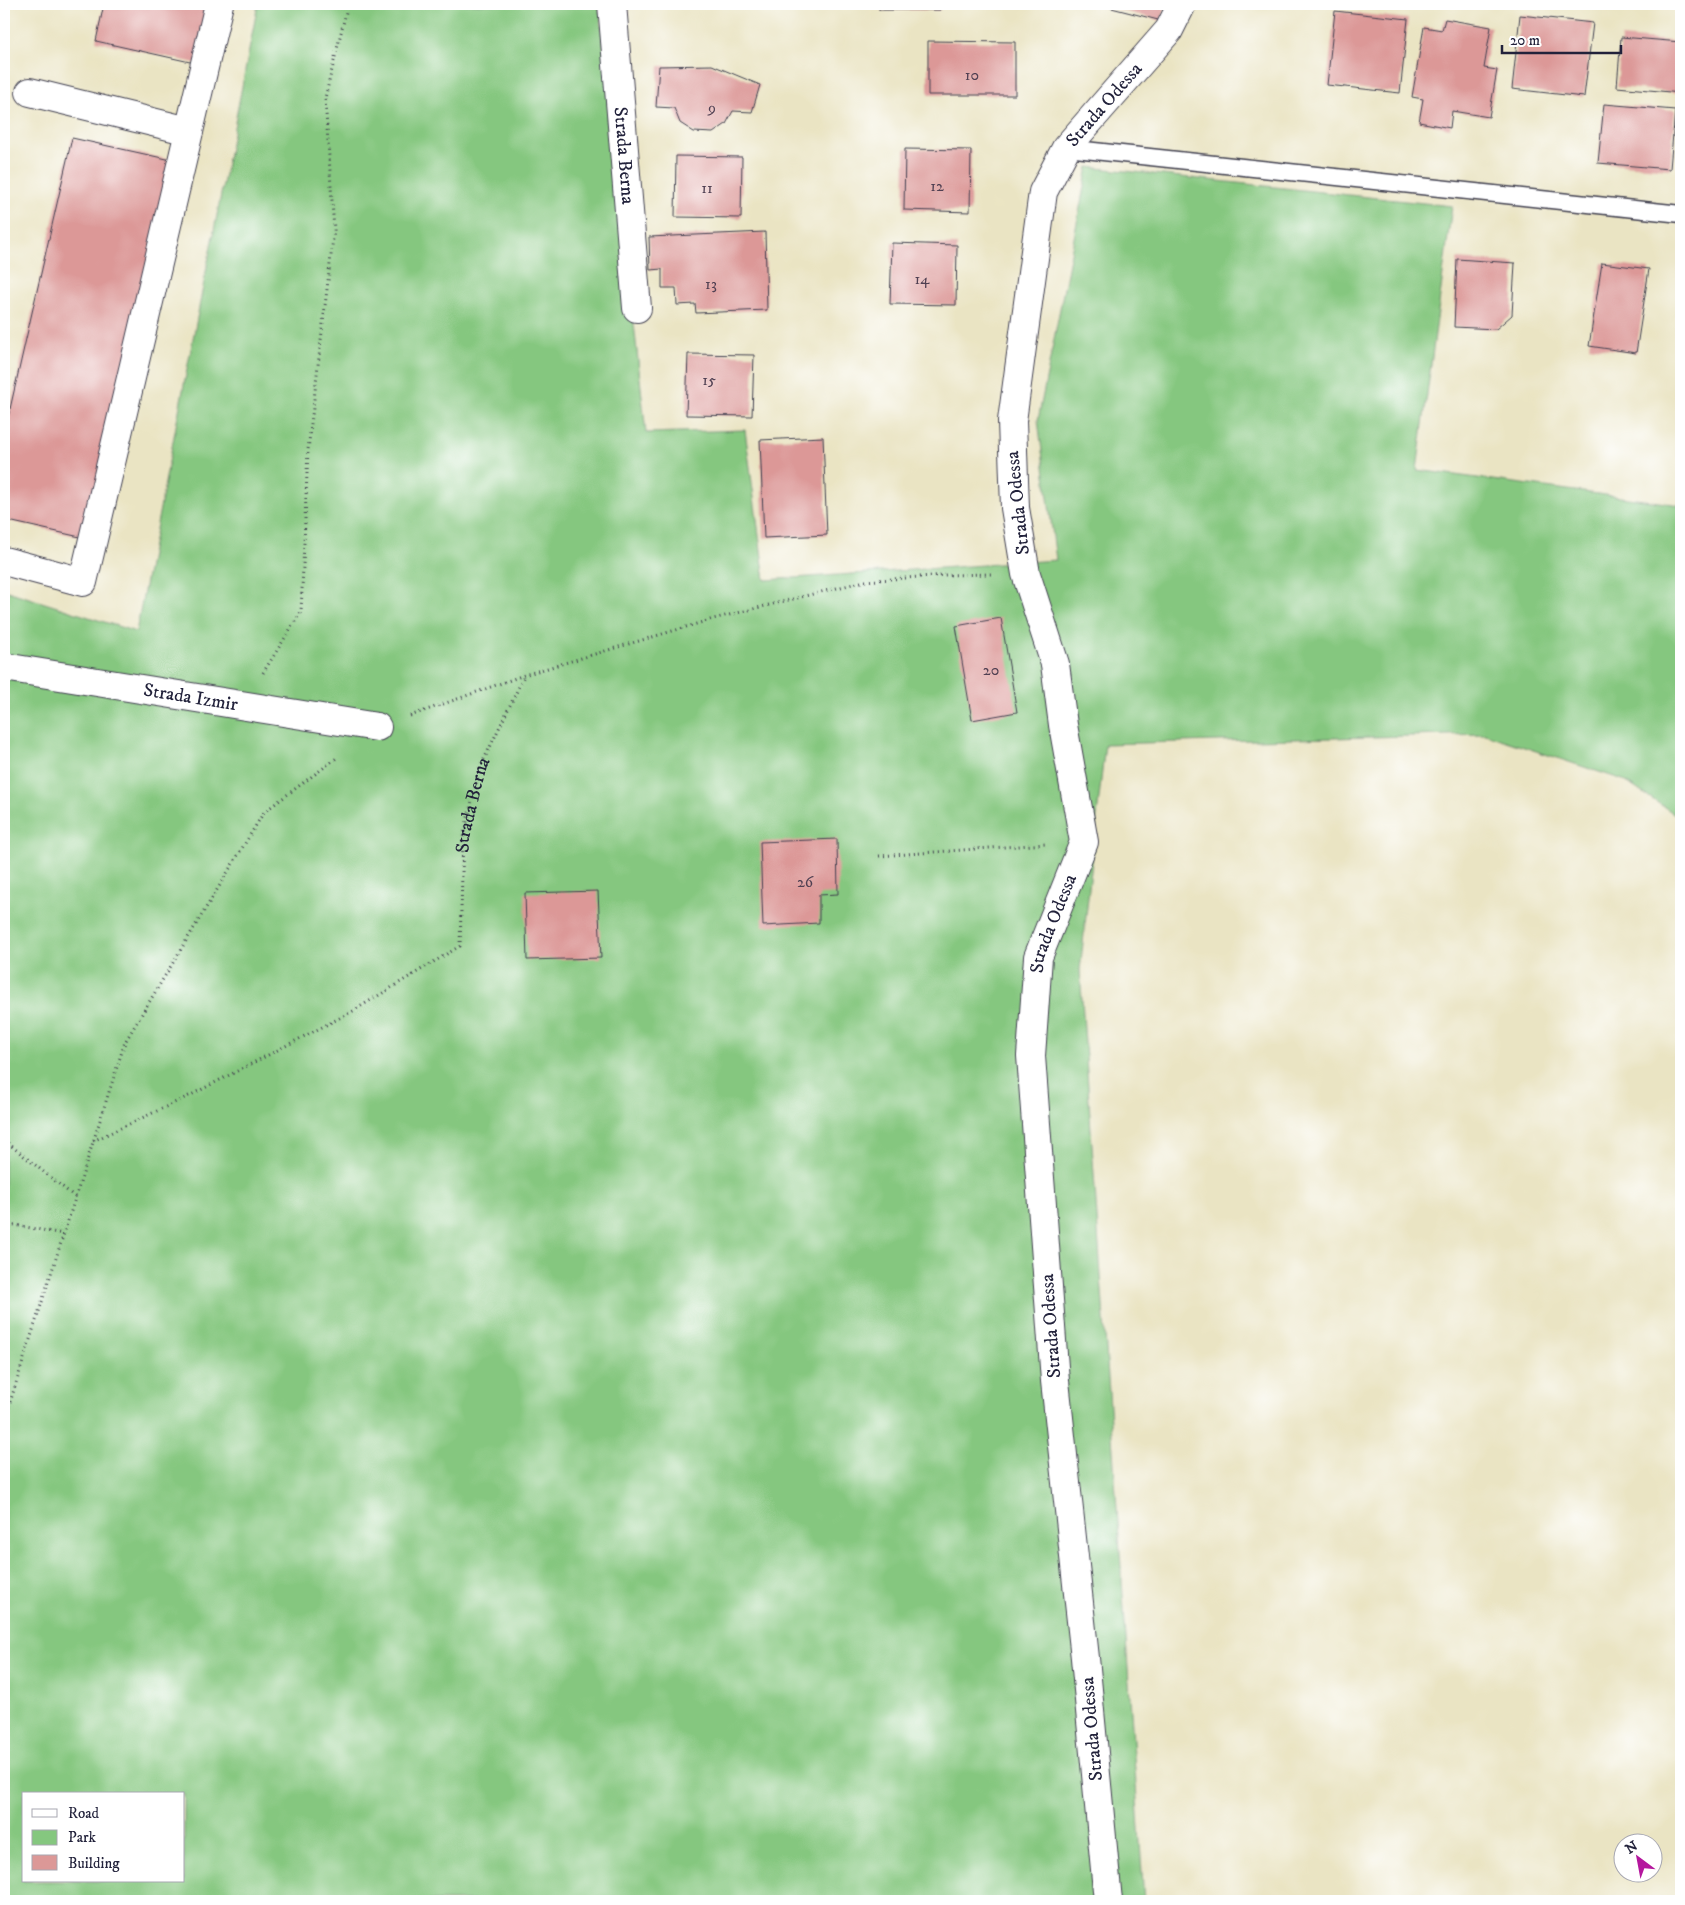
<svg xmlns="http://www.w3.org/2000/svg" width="1685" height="1905" font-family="'IM FELL DW Pica',serif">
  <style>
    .green { fill: #85c77f; stroke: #54745d; fill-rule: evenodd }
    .building { fill: #dc9897 }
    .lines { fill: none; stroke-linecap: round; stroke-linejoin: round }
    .service-casing { stroke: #403f4f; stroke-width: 19 }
    .minor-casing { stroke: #403f4f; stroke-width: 30 }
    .path { stroke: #403f4f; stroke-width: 3; stroke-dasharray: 1 4; stroke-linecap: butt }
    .service { stroke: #fff; stroke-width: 16 }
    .minor { stroke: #fff; stroke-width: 28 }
    .labels { text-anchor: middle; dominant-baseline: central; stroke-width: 4; stroke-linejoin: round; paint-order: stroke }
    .number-label { font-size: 16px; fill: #504052 }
    .street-label { font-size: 19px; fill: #22223b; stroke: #fff }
  </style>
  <rect width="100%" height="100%" fill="#fff"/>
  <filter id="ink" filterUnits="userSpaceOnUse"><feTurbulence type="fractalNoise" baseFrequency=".02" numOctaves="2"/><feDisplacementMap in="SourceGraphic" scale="10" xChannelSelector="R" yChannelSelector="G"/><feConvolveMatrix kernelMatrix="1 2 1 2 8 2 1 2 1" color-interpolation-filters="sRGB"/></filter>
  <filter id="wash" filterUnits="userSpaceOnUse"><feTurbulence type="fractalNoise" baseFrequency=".0096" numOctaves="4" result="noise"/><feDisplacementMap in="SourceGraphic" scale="20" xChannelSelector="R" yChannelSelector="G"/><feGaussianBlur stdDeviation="1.12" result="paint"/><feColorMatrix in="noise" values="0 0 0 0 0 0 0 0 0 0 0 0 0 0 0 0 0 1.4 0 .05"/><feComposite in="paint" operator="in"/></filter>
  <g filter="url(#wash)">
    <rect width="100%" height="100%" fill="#eae4c3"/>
    <path class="green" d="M258,4H599L646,433L745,430L765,580L1056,560L1038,420L1088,167L1452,206L1417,470L1681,505V818L1623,780L1485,734L1105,744L1080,970L1144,1901H4V590L136,632ZM24,1794H184V1881H24Z"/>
    <g id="blocks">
      <path class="building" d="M104,4H213L199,64L96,41Z
        M879,4H940V10H879Z
        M1096,4H1166L1162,21Z
        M1335,11L1408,19L1400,93L1327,85Z
        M1520,15L1593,23L1584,97L1512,89Z
        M1445,19L1491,27L1484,68L1497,70L1489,117L1452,111L1450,128L1419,122L1423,99L1412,97L1424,27L1442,30Z
        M1621,37L1681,42V93L1617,87Z
        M928,41L1015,42V95H928Z
        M712,65L760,85L752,112L733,111L726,124L713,133L694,132L680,123L674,108L656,107L659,66Z
        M1604,104L1675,110L1670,169L1598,163Z
        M72,138L176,161L89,539L4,520V435Z
        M905,149L971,150L970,212L904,210Z
        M676,156L742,157L741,218L675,217Z
        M765,232L767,310L696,313L695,304L677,305L676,288H662V269L650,270L649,237Z
        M892,243L957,245L956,305L890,304Z
        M1457,259L1515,263L1512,315L1496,329L1454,327Z
        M1602,263L1649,269L1636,353L1589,346Z
        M688,354L754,355L752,416L686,415Z
        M823,437L827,535L764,538L760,440Z
        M1001,618L1017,712L972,720L956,626Z
        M837,839L838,894L819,895V923L763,926L760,842Z
        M598,891L601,958L527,960L525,893Z"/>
    </g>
  </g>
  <g filter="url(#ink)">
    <use href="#blocks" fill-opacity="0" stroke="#403f4f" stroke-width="1"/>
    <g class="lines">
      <defs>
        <path id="service" d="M1066,148L1681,214"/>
        <g id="minor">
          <path id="s2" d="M612,4L637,308"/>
          <path d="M30,92L189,131"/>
          <path d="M4,561L83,582L219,4"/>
          <path id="s3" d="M4,667L377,727"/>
          <path id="s4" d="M1108,1901L1085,1658L1055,1381L1031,1056L1038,957L1084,842L1063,725L1055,664L1026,574L1015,508L1012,421L1043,192L1066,148L1169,30L1182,4"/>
        </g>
      </defs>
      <use href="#service" class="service-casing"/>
      <use href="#minor" class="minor-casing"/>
      <g class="path">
        <path d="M263,673L301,612L308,450L334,230L325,98L348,4"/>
        <path d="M410,716L524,675L713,619L865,581L945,575L991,574"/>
        <path d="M879,856L1046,844"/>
        <path d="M4,1140L75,1197"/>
        <path id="s1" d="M93,1141L191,1095L353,1011L460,946L463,838L480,768L524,676"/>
        <path d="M4,1223L63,1234"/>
        <path d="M4,1421L125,1042L264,812L338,757"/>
      </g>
      <use href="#service" class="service"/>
      <use href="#minor" class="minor"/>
    </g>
  </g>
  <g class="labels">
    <g class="number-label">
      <text x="972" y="75">10</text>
      <text x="712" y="108">9</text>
      <text x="937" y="186">12</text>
      <text x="707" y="188">11</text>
      <text x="922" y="279">14</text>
      <text x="711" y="284">13</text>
      <text x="709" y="380">15</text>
      <text x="991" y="670">20</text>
      <text x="805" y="882">26</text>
    </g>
    <g class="street-label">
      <text stroke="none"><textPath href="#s4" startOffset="1839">Strada Odessa</textPath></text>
      <text stroke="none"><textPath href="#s2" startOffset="152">Strada Berna</textPath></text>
      <text transform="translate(1018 503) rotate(-96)">Strada Odessa</text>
      <text stroke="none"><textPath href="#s3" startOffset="189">Strada Izmir</textPath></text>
      <text stroke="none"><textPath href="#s1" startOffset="558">Strada Berna</textPath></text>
      <text stroke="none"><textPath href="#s4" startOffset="984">Strada Odessa</textPath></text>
      <text transform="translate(1051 1326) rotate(-94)">Strada Odessa</text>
      <text transform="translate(1092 1729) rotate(-95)">Strada Odessa</text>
    </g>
  </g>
  <rect width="1685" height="1905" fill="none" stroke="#fff" stroke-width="20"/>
  <rect x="22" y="1792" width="162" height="90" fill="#ffffff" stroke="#a7a7b1"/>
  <rect x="32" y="1809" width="25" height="8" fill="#ffffff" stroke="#a7a7b1"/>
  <text x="68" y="1818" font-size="15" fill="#22223b">Road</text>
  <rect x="32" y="1830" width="25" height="15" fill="#85c77f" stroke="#a7a7b1"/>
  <text x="68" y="1842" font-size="15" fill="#22223b">Park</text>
  <rect x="32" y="1855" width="25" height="15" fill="#dc9897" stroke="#a7a7b1"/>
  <text x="68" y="1868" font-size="15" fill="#22223b">Building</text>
  <g transform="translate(1638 1858) rotate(328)"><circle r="24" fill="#ffffff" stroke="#a7a7b1"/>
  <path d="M0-4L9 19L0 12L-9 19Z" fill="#b5179e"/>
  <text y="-8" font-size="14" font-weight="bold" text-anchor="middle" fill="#22223b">N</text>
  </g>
  <path d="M1502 45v8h119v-8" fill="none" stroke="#22223b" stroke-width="2.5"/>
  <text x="1510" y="45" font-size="15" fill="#22223b" stroke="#ffffff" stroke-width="4" paint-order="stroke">20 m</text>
</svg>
